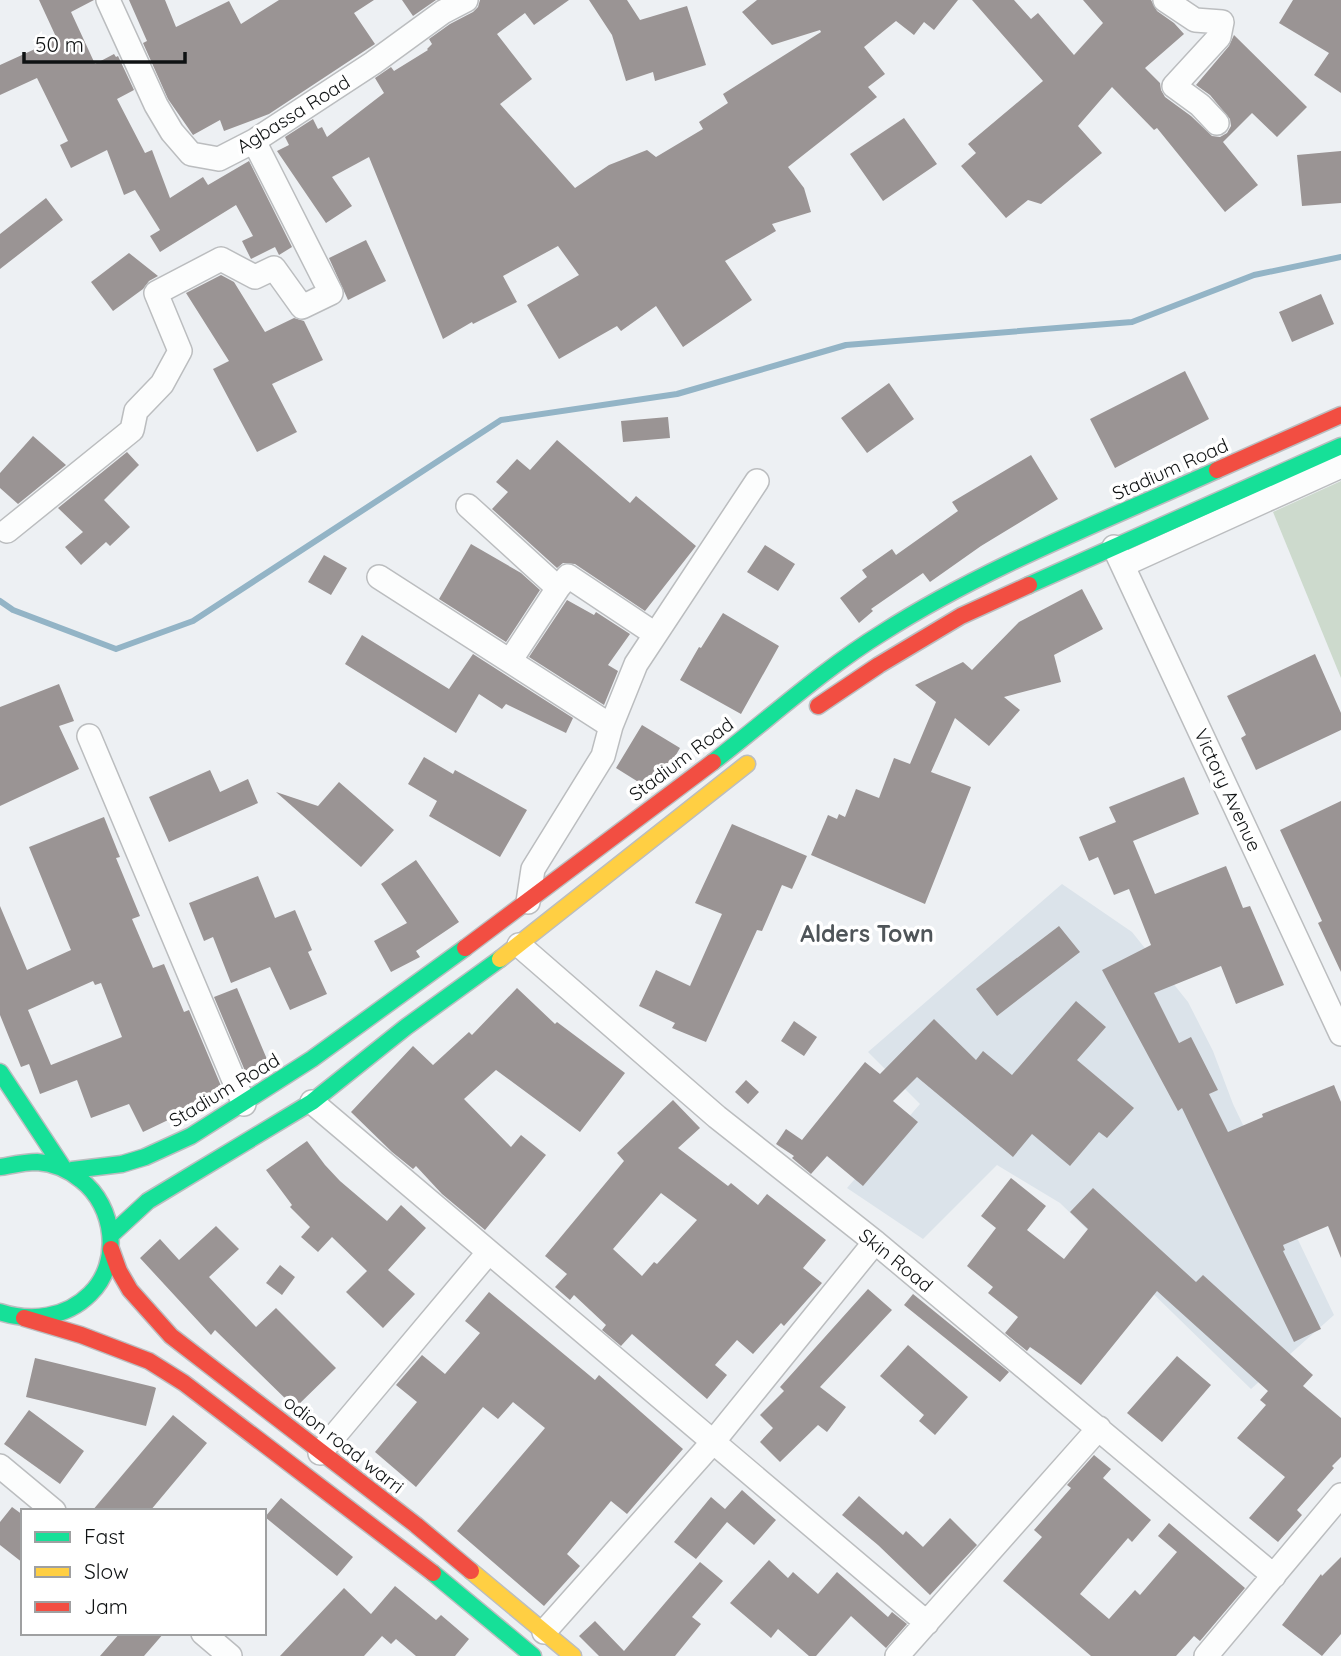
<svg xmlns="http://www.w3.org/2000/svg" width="1341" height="1656" font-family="Quicksand,sans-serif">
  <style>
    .built { fill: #dbe3ea }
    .green { fill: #cddacd }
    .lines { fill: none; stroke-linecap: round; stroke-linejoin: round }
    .stream { stroke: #93b4c6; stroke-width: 6 }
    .building { fill: #9a9494; fill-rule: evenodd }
    .street-casing { stroke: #bbbdbf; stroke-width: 26 }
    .fast-casing { stroke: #bbbdbf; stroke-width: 19 }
    .slow-casing { stroke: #bbbdbf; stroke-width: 19 }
    .jam-casing { stroke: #bbbdbf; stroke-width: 19 }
    .street { stroke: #fcfdfd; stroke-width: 23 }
    .fast { stroke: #16e098; stroke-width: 16 }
    .slow { stroke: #ffcf43; stroke-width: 16 }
    .jam { stroke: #f24e42; stroke-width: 16 }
    .labels { text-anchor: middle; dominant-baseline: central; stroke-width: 7; stroke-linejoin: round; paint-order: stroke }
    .street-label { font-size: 19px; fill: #0f1213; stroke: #fff }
    .quarter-label { font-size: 23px; font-weight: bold; fill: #4f5559; stroke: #fff }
  </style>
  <rect width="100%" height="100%" fill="#edf0f3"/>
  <path class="built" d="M1062,884L1132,932L1188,1002L1213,1051L1233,1104L1334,1315L1251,1389L1060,1203L997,1165L923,1239L847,1188L920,1104L868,1052Z"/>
  <path class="green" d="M1341,481V678L1273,512Z"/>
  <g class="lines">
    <path class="stream" d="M0,601L13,610L116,649L193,621L501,420L677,394L846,345L1132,322L1254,275L1341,257"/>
  </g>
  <path class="building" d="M39,0H94L71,12L95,64L114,54L116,57L118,56L134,90L117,99L145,153L152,150L170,198L203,177L208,185L249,161L292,247L279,255L275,247L251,259L242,241L253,236L236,205L160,252L150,236L160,230L135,190L124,195L107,150L71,168L60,145L68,141L37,78L0,95V65L57,39Z
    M129,0H165L176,27L229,1L241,24L279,0H374L354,13L375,44L269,114L224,131L220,120L193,135L168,99L143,43L147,41Z
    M402,0H436L413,16Z
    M480,0H569L534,25L525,13L497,34L532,79L500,104L575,188L609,165L647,150L656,157L703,129L699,122L728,103L723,94L821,32L820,30L772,45L742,12L757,0H958L934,30L924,22L914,35L896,21L864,47L885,74L868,87L877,97L788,167L804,188L811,212L772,224L776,231L725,261L752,300L683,347L656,306L621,331L617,326L559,359L527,305L579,275L558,246L503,276L517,302L473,324L472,322L443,339L369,157L332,177L352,206L326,223L277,151L289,145L285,137L313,119L318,129L322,127L327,137L384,93L375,78L391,67L394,71L428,50L427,49L432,44L429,39L450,24L473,12L478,7Z
    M589,0H627L640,20L687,6L706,65L655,81L653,72L626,81L612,35Z
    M972,0H1014L1031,19L1038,13L1074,55L1103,23L1083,0H1151L1157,11L1174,23L1184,34L1145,68L1160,83L1161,90L1165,97L1191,116L1212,136L1220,137L1227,133L1231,126L1230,119L1210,95L1196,85L1229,46L1234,35L1307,107L1277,137L1252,113L1223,142L1258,185L1225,212L1157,128L1154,130L1112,87L1078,126L1102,153L1041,204L1028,200L1006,218L961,166L976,153L968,144L1043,81Z
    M1293,0H1341V93L1314,75L1329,53L1279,23Z
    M904,118L937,164L883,201L850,154Z
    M1341,151V203L1302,206L1297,155Z
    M46,198L63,220L0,269V234Z
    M366,240L386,281L348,300L329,258Z
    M129,253L158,276L149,281L143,289L113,311L91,282Z
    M221,275L234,282L265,332L294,318L304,321L323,360L272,384L297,432L257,452L213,369L229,361L186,293Z
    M1321,294L1334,324L1292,342L1279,312Z
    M1185,371L1209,419L1115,468L1090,419Z
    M889,383L914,419L867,453L841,418Z
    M668,417L670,438L623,442L621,421Z
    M33,436L66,465L18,504L0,488V473Z
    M557,440L630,503L636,496L696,546L645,611L575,564L563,563L557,568L492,509L508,492L496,482L517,459L530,470Z
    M127,452L139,465L104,500L130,527L110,546L106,542L81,565L65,547L83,532L58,508Z
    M1031,455L1058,499L981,546L930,582L923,573L871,609L873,611L859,623L840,598L867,577L862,570L892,549L896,555L958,511L952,502Z
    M471,544L521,573L540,590L506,642L439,599Z
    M765,545L795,564L778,591L747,572Z
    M324,555L347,568L331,595L308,582Z
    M1082,589L1103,629L1054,655L1061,682L1004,697L1020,710L989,746L955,718L931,772L971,787L925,904L811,855L828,815L837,819L839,814L845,817L856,789L879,798L894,758L910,764L936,702L915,685L963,662L972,670L1019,622Z
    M567,600L594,615L596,612L630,634L608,665L618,671L604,705L529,657Z
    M723,613L779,646L741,714L680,680L699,647L701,648Z
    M362,635L449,689L473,654L573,718L566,733L506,704L502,709L479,694L456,733L345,664Z
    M1315,654L1341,713V730L1256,770L1241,738L1246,735L1227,696Z
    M59,684L74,721L59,726L79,769L0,806V707Z
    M642,725L680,748L663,777L648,788L616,768Z
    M424,757L453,774L455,770L527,810L500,857L429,816L437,801L408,784Z
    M210,770L220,792L248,779L258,803L169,842L149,797Z
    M1184,777L1199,814L1133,841L1155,894L1226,866L1243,908L1250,906L1284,985L1236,1004L1221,966L1154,993L1179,1043L1191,1037L1218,1090L1209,1094L1228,1132L1263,1117L1262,1114L1334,1085L1341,1102V1258L1328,1226L1283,1245L1285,1250L1283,1251L1321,1329L1294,1342L1182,1108L1178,1111L1102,970L1151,945L1129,889L1114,895L1098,857L1089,861L1079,837L1116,822L1109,807Z
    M339,782L394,830L361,867L276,792L318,806Z
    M1341,801V972L1318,923L1322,921L1280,830Z
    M104,817L120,857L116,858L140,916L132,919L153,968L164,964L184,1012L189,1010L224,1093L186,1109L187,1111L143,1132L129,1104L91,1118L77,1080L40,1094L29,1064L21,1067L0,1015V906L27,970L71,950L29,847ZM93,981L95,985L101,983L122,1037L51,1065L28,1010Z
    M732,824L807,856L792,889L782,885L762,931L757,930L706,1042L672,1028L675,1023L639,1006L656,970L690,986L722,914L695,903Z
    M416,860L459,922L416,951L420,957L391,972L374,941L407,923L381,884Z
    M258,876L275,918L295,910L312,950L308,952L327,994L290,1010L270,967L231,983L213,937L204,941L189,903Z
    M1059,926L1080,952L997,1016L976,989Z
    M237,988L269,1064L248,1078L214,997Z
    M517,988L555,1024L557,1022L625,1073L580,1132L496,1070L464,1099L511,1147L521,1135L546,1155L485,1230L442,1194L416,1166L413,1169L392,1152L351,1112L413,1046L433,1065L469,1032L472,1035Z
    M1076,1001L1106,1027L1077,1060L1134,1108L1107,1138L1099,1132L1070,1166L1032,1134L1013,1157L917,1077L893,1101L918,1122L863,1186L827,1156L811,1174L792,1158L794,1156L776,1144L786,1129L802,1140L865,1062L880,1074L934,1019L976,1060L983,1051L1012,1075Z
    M794,1021L817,1037L804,1056L781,1041Z
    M746,1080L759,1092L748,1104L735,1092Z
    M673,1100L700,1128L678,1148L728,1186L731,1183L758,1205L767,1194L826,1240L803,1268L822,1283L784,1326L781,1323L753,1354L737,1340L715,1365L727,1375L707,1399L632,1334L621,1346L602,1330L606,1325L574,1295L570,1300L555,1287L567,1274L545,1256L624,1161L617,1153ZM661,1193L697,1220L657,1264L654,1262L642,1276L613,1249Z
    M307,1141L325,1165L340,1181L387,1221L401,1205L426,1228L388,1270L415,1294L383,1328L346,1292L367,1271L332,1237L318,1252L301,1237L310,1227L290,1207L292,1205L266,1170Z
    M1011,1178L1046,1206L1027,1230L1064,1259L1088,1229L1070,1212L1093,1188L1196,1282L1203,1275L1313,1375L1303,1386L1341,1418V1457L1332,1466L1334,1468L1297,1510L1302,1515L1278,1542L1249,1518L1285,1477L1237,1438L1266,1405L1260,1400L1268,1391L1157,1291L1081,1385L1043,1356L1030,1347L1027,1351L1005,1333L1018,1317L988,1293L993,1287L967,1266L996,1228L981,1216Z
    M216,1226L239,1249L209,1277L256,1327L276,1308L336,1368L295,1408L215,1330L211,1335L140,1258L160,1239L179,1260Z
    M280,1265L295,1277L282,1295L266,1283Z
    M868,1289L892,1310L820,1387L846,1407L827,1432L818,1425L780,1462L760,1442L773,1428L760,1415L784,1391L780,1387Z
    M489,1292L595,1380L599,1375L683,1449L627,1514L611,1501L567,1554L580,1566L544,1606L457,1531L545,1428L513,1402L498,1419L483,1407L416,1487L375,1452L417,1402L396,1385L422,1355L445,1374L480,1333L465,1321Z
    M913,1294L1009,1372L1000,1382L904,1305Z
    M908,1345L968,1397L935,1435L919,1421L924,1415L880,1376Z
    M1177,1356L1211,1385L1162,1442L1127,1413Z
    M35,1358L154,1387L156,1388L146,1426L26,1397Z
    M29,1410L84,1451L60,1484L4,1444Z
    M173,1415L207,1443L150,1511H92Z
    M1094,1455L1111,1469L1103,1478L1151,1520L1132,1542L1128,1538L1080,1594L1109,1619L1135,1590L1140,1595L1177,1552L1158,1536L1169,1523L1245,1588L1200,1641L1194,1636L1176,1656H1091L1003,1581L1042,1537L1034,1530L1071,1488L1067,1485Z
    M742,1490L776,1520L754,1545L727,1522L696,1559L674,1542L711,1497L725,1509Z
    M859,1496L903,1535L906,1531L923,1547L950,1518L977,1545L930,1595L878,1545L842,1515Z
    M281,1498L353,1557L337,1576L265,1517Z
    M12,1507L23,1515V1563L0,1545V1522Z
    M1341,1557V1634L1322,1656L1282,1625L1321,1574L1322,1576Z
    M769,1560L788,1578L793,1572L818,1594L837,1572L888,1617L892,1612L907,1624L886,1648L851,1616L816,1656H809L778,1629L771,1638L730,1603Z
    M700,1562L723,1581L692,1617L701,1624L675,1656H599L579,1636L595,1621L624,1651Z
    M395,1586L436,1620L441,1615L469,1639L455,1656H416L396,1639L391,1644L382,1636L364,1656H280L344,1588L371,1614Z
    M120,1633H164L144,1656H100Z"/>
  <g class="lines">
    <defs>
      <path id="street" d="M108,0L156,105L172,132L191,154L219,159L254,141L373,63L443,12L466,0
        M1165,0L1195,20L1222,22L1219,37L1174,86L1200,105L1217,123
        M468,506L558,588L568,576L655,634
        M7,531L132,430L136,411L162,384L180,351L156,293L221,259L255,277L274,268L302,307L331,293L254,141
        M1114,547L1341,1034
        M1123,565L1341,466
        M379,577L611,726
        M510,661L558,588
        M89,736L244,1104
        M528,902L533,869L603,756L611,726L636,664L757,481
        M519,945L717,1117L875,1242L1274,1576
        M312,1102L927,1623
        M320,1453L488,1253
        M0,1466L54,1511
        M544,1632L713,1442L875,1242
        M203,1633L230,1656
        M897,1656L1099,1428
        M1206,1656L1341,1495"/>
      <path id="fast" d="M1029,585L1341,446
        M713,762C769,719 822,670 882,633C987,566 1105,521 1217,470
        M0,1072L62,1166
        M0,1167C12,1165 25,1162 37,1162C53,1163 69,1170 81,1180C115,1206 122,1263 90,1294C66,1318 31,1322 0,1312
        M72,1170L122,1164L145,1157L191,1136L312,1059L465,948
        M111,1235L148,1201L312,1102L406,1027L500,959
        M433,1573L533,1656"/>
      <path id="slow" d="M500,959L747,764
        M471,1571L573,1656"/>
      <path id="jam" d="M1217,470L1341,415
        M818,706L879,665L961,616L1029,585
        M465,948L713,762
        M111,1249L119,1271L130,1290L171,1336L416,1525L471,1571
        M24,1318L81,1335L149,1361L184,1383L433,1573"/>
    </defs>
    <use href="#street" class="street-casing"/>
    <use href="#fast" class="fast-casing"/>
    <use href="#slow" class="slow-casing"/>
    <use href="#jam" class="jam-casing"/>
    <use href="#street" class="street"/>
    <use href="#fast" class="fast"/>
    <use href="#slow" class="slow"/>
    <use href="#jam" class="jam"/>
  </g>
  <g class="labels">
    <g class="street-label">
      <text transform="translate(293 114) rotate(-32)">Agbassa Road</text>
      <text transform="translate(1170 469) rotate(-24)">Stadium Road</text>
      <text transform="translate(681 759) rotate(-37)">Stadium Road</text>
      <text transform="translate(1228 790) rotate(65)">Victory Avenue</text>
      <text transform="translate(224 1090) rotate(-31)">Stadium Road</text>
      <text transform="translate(896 1260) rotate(39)">Skin Road</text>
      <text transform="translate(344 1444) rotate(38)">odion road warri</text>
    </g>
    <g class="quarter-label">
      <text x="867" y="933">Alders Town</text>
    </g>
  </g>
  <rect x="21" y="1509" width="245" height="126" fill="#ffffff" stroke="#9fa0a1" stroke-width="2"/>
  <rect x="35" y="1532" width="35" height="10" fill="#16e098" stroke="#9fa0a1" stroke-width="2"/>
  <text x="84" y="1544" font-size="21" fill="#0f1213">Fast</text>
  <rect x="35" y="1567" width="35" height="10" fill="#ffcf43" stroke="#9fa0a1" stroke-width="2"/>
  <text x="84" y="1579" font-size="21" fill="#0f1213">Slow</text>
  <rect x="35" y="1602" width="35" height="10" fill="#f24e42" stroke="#9fa0a1" stroke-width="2"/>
  <text x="84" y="1614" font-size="21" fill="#0f1213">Jam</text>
  <path d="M24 52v10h161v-10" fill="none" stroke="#0f1213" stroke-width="3.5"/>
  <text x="35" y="52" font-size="21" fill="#0f1213" stroke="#ffffff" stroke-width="5" paint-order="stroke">50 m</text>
</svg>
